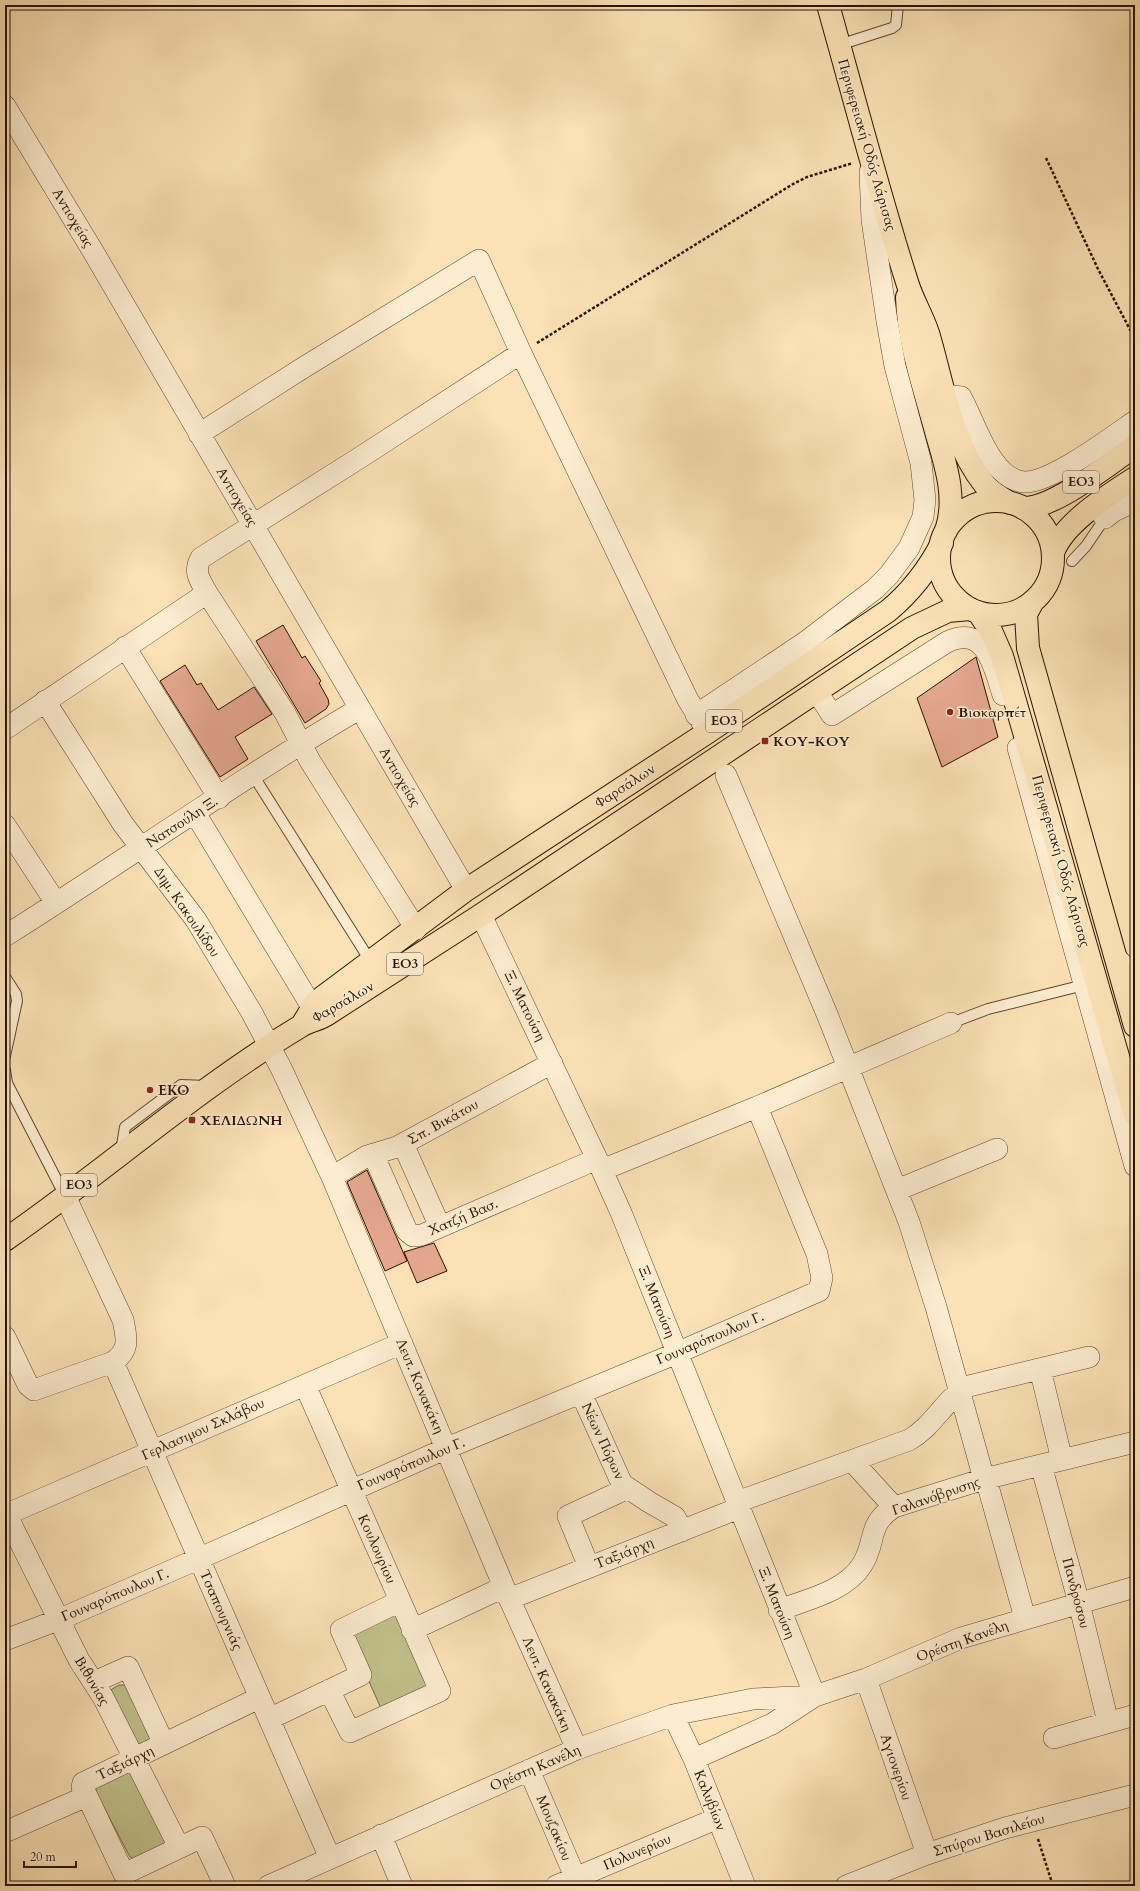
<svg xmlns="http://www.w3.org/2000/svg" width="1140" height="1891" font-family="Cardo,serif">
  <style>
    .green { fill: #c1c28c; stroke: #756a46 }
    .building { fill: #e4a68f; stroke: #291300 }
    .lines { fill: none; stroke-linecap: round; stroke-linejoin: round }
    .lane-casing { stroke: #5e472e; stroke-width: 12 }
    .street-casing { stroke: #5e472e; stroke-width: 22 }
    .primary-casing { stroke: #291300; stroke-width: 24 }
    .highway-casing { stroke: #291300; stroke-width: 24 }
    .path { stroke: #291300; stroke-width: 2.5; stroke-dasharray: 3 2; stroke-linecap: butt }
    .lane { stroke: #fcecd0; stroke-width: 10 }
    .street { stroke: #fcecd0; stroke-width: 21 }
    .primary { stroke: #fbe2b6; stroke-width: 22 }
    .highway { stroke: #fbe2b6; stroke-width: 22 }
    .poi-dot { fill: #8f2418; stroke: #fcecd0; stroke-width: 1.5 }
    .labels { text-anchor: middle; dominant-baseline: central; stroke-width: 3; stroke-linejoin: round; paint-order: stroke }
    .shield { fill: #fcecd0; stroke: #68543e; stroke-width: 1 }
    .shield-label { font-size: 13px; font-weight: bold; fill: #291300 }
    .street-label { font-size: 14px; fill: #291300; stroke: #fcecd0 }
    .poi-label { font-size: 14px; font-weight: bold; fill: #291300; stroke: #fcecd0; text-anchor: start }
  </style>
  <rect width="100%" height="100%" fill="#fbe2b6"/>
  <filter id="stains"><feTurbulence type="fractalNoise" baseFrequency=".005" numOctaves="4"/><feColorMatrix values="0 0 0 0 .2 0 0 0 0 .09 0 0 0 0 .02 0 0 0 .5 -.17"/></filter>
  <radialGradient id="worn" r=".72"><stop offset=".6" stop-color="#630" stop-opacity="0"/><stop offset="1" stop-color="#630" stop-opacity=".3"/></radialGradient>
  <path class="green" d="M395,1612L430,1692L383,1713L348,1634Z
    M119,1685H128L151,1740L139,1749L110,1692L112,1689Z
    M127,1771H133L166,1840L165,1845L134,1859L130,1857L96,1792V1786Z"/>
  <path class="building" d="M283,625L302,658L305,656L321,681L319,683L328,699L329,704L326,709L305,723L256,641Z
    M976,657L998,737L942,767L917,698Z
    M185,665L197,685L201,683L218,710L254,687L272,714L235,737L248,759L220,777L160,681Z
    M367,1170L407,1261L385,1271L347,1182Z
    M434,1243L447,1271L417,1283L404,1252Z"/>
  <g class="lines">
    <defs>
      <path id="lane" d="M839,45L892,28L896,25L898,5
        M1072,561L1086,546L1105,518
        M253,775L371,962
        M1120,954L1135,970
        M5,977L16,994L17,1001L5,1056
        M951,1023L988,1009L1084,985
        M5,1070L7,1083L65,1196
        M121,1151L125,1127L181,1085L207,1086"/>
      <path id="street" d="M5,106L94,253L466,890
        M945,395L961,397C973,419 984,454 1002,471C1008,477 1015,481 1024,482C1051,483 1112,437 1135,421
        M199,434L306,366L479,260L521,353L688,700L708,732
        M1096,505L1105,518L1114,511L1135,501
        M125,647L219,798
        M817,692L832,715L947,642C986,624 994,667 1003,695
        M45,701L123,824L196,920L252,1013L281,1068L332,1177L504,1587L577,1749
        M696,715L804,643L875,589L889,575L909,548L923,517L925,500L921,463L895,366L887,321L872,220L870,172
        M5,729L207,593
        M1018,748L1135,1166
        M726,775L827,1014L909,1222L936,1307L984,1479
        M195,813L312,1007
        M5,825L56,903
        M416,929L310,761L285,713L207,593C200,580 193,572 201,558L364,455L521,353
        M5,936C124,861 238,780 359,709
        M403,1144L440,1227
        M373,1154L407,1231L413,1236L422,1235L440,1227L597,1159
        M602,1170L757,1107L951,1023
        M332,1177L367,1156L397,1147L552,1063
        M897,1190L997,1149
        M5,1337L28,1385L34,1390L113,1362C130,1350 127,1339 123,1320L65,1196
        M113,1362L330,1858
        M1040,1369L1062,1460
        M305,1385L440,1691L350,1732L329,1690
        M581,1393L622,1484L649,1502L675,1517L682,1531
        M852,1461L894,1507
        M1041,1465L1079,1603L1108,1722
        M986,1479L1025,1618
        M737,1502L909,1440C934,1426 944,1399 969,1386L1089,1357
        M6,1514L79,1660L103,1697L179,1847
        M5,1515L402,1343
        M589,1567L568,1516L628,1488
        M509,1599L739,1508
        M779,1610C806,1600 846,1591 862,1565C877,1542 866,1525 894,1507L984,1479L1135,1442
        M412,1630L504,1587
        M5,1640L58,1620L198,1559L447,1448L677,1353L819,1291L822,1278L817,1254L757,1107
        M866,1679L927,1854
        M94,1682L128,1667L164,1744
        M673,1715L694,1759L745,1886
        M269,1719L361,1675L341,1630L400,1601
        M1054,1738L1135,1715
        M694,1759L772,1724L815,1696L866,1679L961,1638L1135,1587
        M529,1770L579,1886
        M87,1796L124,1874L202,1837L225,1886
        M5,1832L87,1796L82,1787L83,1783L259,1698
        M381,1835L402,1886
        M268,1886L577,1749L673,1715L753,1699L815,1696L622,1215L597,1159L481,915
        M556,1886L718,1818
        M846,1886L927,1854L1005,1828L1135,1795"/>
      <path id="primary" d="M1023,508C1053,509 1109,464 1135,446
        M1053,553C1063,523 1109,495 1135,478
        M302,1025L316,1002L466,890L708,732L888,611C911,592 928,570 942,543
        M5,1240C105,1171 196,1089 301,1026C309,1021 318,1020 326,1015L481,915L912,628L948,611L970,609"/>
      <path id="highway" d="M828,5C854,97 878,191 907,282C912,299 922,315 928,333C943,383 951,443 985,485C992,493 1001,498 1010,503
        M907,297C908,344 925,390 937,435C946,466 957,499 946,531
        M939 558a57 57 0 1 1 114 0a57 57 0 1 1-114 0Z
        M1032,603L1026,614L1028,648L1135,1026
        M978,612L991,631L1002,656L1135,1115"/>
    </defs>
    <use href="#lane" class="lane-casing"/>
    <use href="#street" class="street-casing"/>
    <use href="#primary" class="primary-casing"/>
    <use href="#highway" class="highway-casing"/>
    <path class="path" d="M1046,158L1098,269L1135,339
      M537,343L793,184L807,177L853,163
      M1038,1839L1053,1886"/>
    <use href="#lane" class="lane"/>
    <use href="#street" class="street"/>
    <use href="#primary" class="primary"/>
    <use href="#highway" class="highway"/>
  </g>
  <g class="poi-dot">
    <circle cx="950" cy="712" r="4"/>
    <rect x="761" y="737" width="8" height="8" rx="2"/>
    <circle cx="150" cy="1090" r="4"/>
    <rect x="188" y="1116" width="8" height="8" rx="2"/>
  </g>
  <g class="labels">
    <g class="shield">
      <rect x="1063" y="471" width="36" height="22" rx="3"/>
      <rect x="706" y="710" width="36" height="22" rx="3"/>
      <rect x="387" y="953" width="36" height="22" rx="3"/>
      <rect x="61" y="1174" width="36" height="22" rx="3"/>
    </g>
    <g class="shield-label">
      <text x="1081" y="482">ΕΟ3</text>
      <text x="724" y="721">ΕΟ3</text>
      <text x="405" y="964">ΕΟ3</text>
      <text x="79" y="1185">ΕΟ3</text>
    </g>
    <g class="street-label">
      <text transform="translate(867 145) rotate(74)">Περιφερειακή Οδός Λάρισας</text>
      <text transform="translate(73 218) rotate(59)">Αντιοχείας</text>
      <text transform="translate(237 497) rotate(59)">Αντιοχείας</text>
      <text transform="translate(400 777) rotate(59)">Αντιοχείας</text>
      <text transform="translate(625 786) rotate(-33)">Φαρσάλων</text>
      <text transform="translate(182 822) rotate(-33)">Νατσούλη Ξ.</text>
      <text transform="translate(1061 861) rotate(74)">Περιφερειακή Οδός Λάρισας</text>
      <text transform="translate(187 912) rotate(56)">Δημ. Κακουλίδου</text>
      <text transform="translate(343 1002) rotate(-30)">Φαρσάλων</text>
      <text transform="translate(525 1006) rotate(64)">Ξ. Ματούση</text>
      <text transform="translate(443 1122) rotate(-29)">Σπ. Βικάτου</text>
      <text transform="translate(463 1217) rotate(-23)">Χατζή Βασ.</text>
      <text transform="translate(657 1302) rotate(68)">Ξ. Ματούση</text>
      <text transform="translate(710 1338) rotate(-23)">Γουναρόπουλου Γ.</text>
      <text transform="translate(420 1386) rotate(67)">Λευτ. Κανακάκη</text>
      <text transform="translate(203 1429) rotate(-24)">Γερλασιμου Σκλάβου</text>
      <text transform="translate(603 1441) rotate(65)">Νέων Πόρων</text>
      <text transform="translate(411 1464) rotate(-23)">Γουναρόπουλου Γ.</text>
      <text transform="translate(936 1496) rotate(-19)">Γαλανόβρυσης</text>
      <text transform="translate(377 1549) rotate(66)">Κουλουρίου</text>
      <text transform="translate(624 1553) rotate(-22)">Ταξιάρχη</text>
      <text transform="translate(1076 1593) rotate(75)">Πανδρόσου</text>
      <text transform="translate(115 1595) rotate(-23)">Γουναρόπουλου Γ.</text>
      <text transform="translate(777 1603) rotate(68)">Ξ. Ματούση</text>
      <text transform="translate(221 1610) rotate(66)">Τσαπουρνιάς</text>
      <text transform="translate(962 1641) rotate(-20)">Ορέστη Κανέλη</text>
      <text transform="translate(92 1681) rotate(59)">Βιθυνίας</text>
      <text transform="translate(547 1684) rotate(66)">Λευτ. Κανακάκη</text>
      <text transform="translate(125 1763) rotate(-26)">Ταξιάρχη</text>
      <text transform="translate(896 1767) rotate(71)">Αγιονερίου</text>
      <text transform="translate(535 1768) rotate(-23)">Ορέστη Κανέλη</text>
      <text transform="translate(710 1800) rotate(68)">Καλυβίων</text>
      <text transform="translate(554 1828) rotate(67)">Μουζακίου</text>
      <text transform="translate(989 1835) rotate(-17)">Σπύρου Βασιλείου</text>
      <text transform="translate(637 1852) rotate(-23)">Πολυνερίου</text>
    </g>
    <g class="poi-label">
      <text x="958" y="712">Βιοκαρπέτ</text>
      <text x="773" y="741">ΚΟΥ-ΚΟΥ</text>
      <text x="158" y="1090">EKO</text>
      <text x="200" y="1120">ΧΕΛΙΔΩΝΗ</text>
    </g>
  </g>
  <rect width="1140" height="1891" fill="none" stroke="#fbe2b6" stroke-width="20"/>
  <rect x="6" y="6" width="1128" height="1879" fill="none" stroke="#291300" stroke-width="2"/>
  <rect x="10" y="10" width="1120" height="1871" fill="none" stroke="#291300"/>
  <path d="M24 1861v6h52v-6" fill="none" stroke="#291300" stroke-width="2"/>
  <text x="30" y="1861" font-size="12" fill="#291300" stroke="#fcecd0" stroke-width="3" paint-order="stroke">20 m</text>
  <rect width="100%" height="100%" filter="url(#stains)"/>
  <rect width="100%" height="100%" fill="url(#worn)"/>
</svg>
